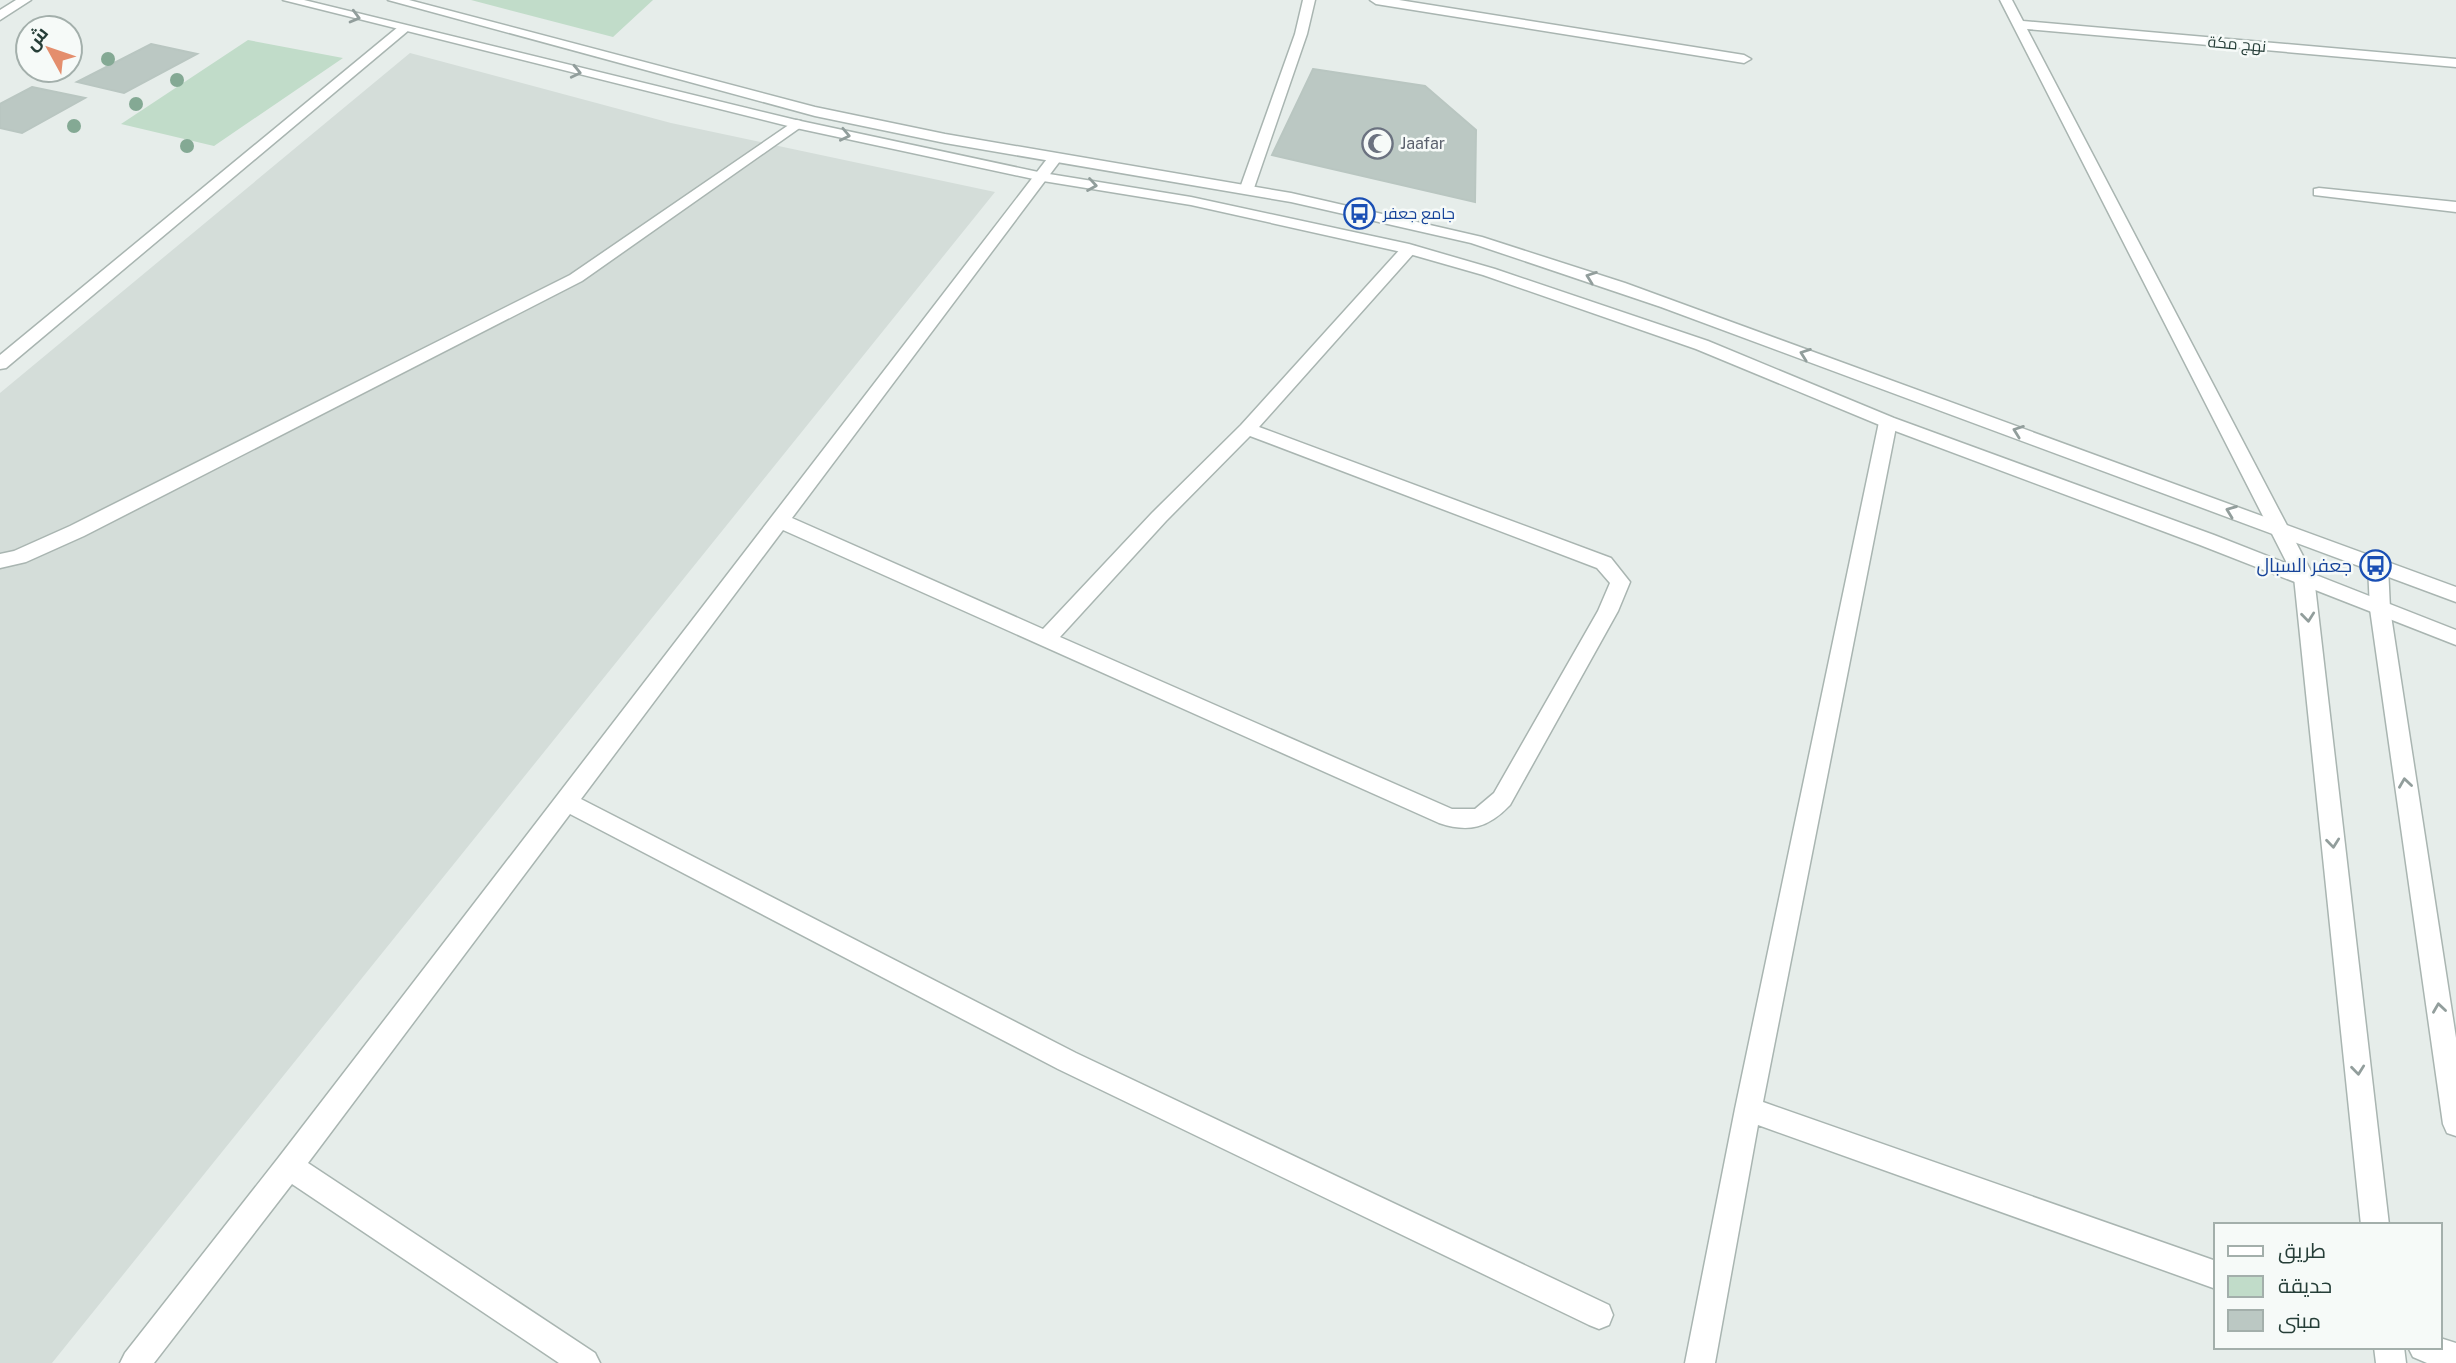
<svg xmlns="http://www.w3.org/2000/svg" width="2456" height="1363" font-family="'Public Sans',Cairo,sans-serif">
  <style>
    .built { fill: #d4ddd9 }
    .green { fill: #c1dcc9 }
    .building { fill: #bbc8c3; stroke: #b9c6c1; stroke-width: 2 }
    .lines { fill: none; stroke-linecap: round; stroke-linejoin: round }
    .service-casing { stroke: #a9b5b1; stroke-width: 3 }
    .minor-casing { stroke: #a9b5b1; stroke-width: 3 }
    .tertiary-casing { stroke: #a9b5b1; stroke-width: 3 }
    .service { fill: #fff; fill-rule: evenodd }
    .minor { fill: #fff; fill-rule: evenodd }
    .tertiary { fill: #fff; fill-rule: evenodd }
    .tree { fill: #84a994 }
    .oneway { stroke: #929e9c }
    .labels { text-anchor: middle; dominant-baseline: central; stroke-width: 5; stroke-linejoin: round; paint-order: stroke }
    .far-street-label { font-size: 16px; fill: #263e38; stroke: #f6faf8 }
    .far-worship-label { font-size: 16px; fill: #5b616d; stroke: #f6faf8; text-anchor: start }
    .far-transit-label { font-size: 16px; fill: #164399; stroke: #f6faf8; text-anchor: start }
    .transit-label { font-size: 19px; fill: #164399; stroke: #f6faf8; text-anchor: end }
  </style>
  <rect width="100%" height="100%" fill="#e6edea"/>
  <path class="built" d="M410,53L671,123L995,192L52,1363H0V393Z"/>
  <path class="green" d="M471,0H653L613,37Z
    M248,40L343,58L214,146L121,124Z"/>
  <path class="building" d="M151,44L197,54L124,93L77,82Z
    M1313,69L1425,86L1476,130L1475,202L1272,155Z
    M32,87L85,98L22,133L0,128V104Z"/>
  <g class="lines">
    <defs>
      <path id="service" d="M796,120L801,121V127L582,281L84,536L26,562L0,568V554L14,551L70,526L570,275Z"/>
      <path id="minor" d="M16,0H31L0,20V10Z
        M1303,0H1315L1307,34L1254,188L1247,192L1242,191L1240,188L1295,34Z
        M1370,0H1399L1744,55L1751,59L1744,63L1376,4Z
        M2000,0H2012L2023,21L2456,59V67L2027,29L2314,577L2389,1225H2361L2294,577Z
        M398,27L409,30L6,368L0,369V355Z
        M1055,154L1062,158L1060,161L792,518L1043,629L1152,513L1241,425L1403,246H1415V252L1259,427L1611,558L1630,582L1618,611L1510,805C1488,828 1469,833 1439,823L783,530L581,799L1076,1053L1609,1305L1613,1315L1609,1325L1599,1329L1589,1325L1058,1069L570,814L308,1163L595,1353L600,1363H559L292,1184L154,1363H120L125,1353L279,1157L1050,155ZM1250,436L1597,568L1610,583L1598,611L1494,793L1475,809H1452L1060,637L1166,521Z
        M2319,188L2456,202V212L2314,195V189Z
        M1888,416L1897,422L1763,1102L2216,1261V1289L1758,1125L1715,1363H1685L1735,1109L1879,422Z
        M2378,559L2388,566L2390,609L2456,1038V1136L2447,1133L2443,1124L2370,609L2368,566Z
        M2440,1338L2456,1343V1363H2427L2413,1357L2408,1347H2440Z
        M2374,1347H2404L2406,1363H2376Z"/>
      <path id="tertiary" d="M283,0H304L796,120L1043,173L1191,197L1409,244L1495,269L1708,341L1894,418L2214,535L2456,630V645L2200,545L1882,426L1696,349L1483,275L1406,253L1191,205L1043,181L796,128Z
        M388,0H409L815,107L945,134L1291,193L1482,237L1625,283L2456,587V602L1661,307L1471,243L1291,202L945,143L815,116Z"/>
    </defs>
    <use href="#service" class="service-casing"/>
    <use href="#minor" class="minor-casing"/>
    <use href="#tertiary" class="tertiary-casing"/>
    <use href="#service" class="service"/>
    <use href="#minor" class="minor"/>
    <use href="#tertiary" class="tertiary"/>
  </g>
  <g class="tree">
    <circle cx="108" cy="59" r="7"/>
    <circle cx="177" cy="80" r="7"/>
    <circle cx="136" cy="104" r="7"/>
    <circle cx="74" cy="126" r="7"/>
    <circle cx="187" cy="146" r="7"/>
  </g>
  <defs><path id="oneway-chevron" d="M-2-3.5L2.5 0L-2 3.5" fill="none" stroke-width="1.6" stroke-linecap="round" stroke-linejoin="round" transform="scale(1.75)"/></defs>
  <g class="oneway">
    <use href="#oneway-chevron" transform="translate(355 17) rotate(15)"/>
    <use href="#oneway-chevron" transform="translate(576 72) rotate(13)"/>
    <use href="#oneway-chevron" transform="translate(845 135) rotate(12)"/>
    <use href="#oneway-chevron" transform="translate(1092 185) rotate(9)"/>
    <use href="#oneway-chevron" transform="translate(1591 277) rotate(-160)"/>
    <use href="#oneway-chevron" transform="translate(1805 354) rotate(-160)"/>
    <use href="#oneway-chevron" transform="translate(2018 431) rotate(-160)"/>
    <use href="#oneway-chevron" transform="translate(2231 511) rotate(-159)"/>
    <use href="#oneway-chevron" transform="translate(2308 617) rotate(84)"/>
    <use href="#oneway-chevron" transform="translate(2405 783) rotate(-98)"/>
    <use href="#oneway-chevron" transform="translate(2333 843) rotate(84)"/>
    <use href="#oneway-chevron" transform="translate(2439 1008) rotate(-98)"/>
    <use href="#oneway-chevron" transform="translate(2358 1070) rotate(84)"/>
  </g>
  <defs>
    <symbol id="mosque-ring" viewBox="-11 -11 22 22"><circle r="9.5" fill="#f6faf8" stroke="#6b7280" stroke-width="1.5"/><path d="M3.5-4.9A6 6 0 1 0 3.5 4.9A5 5 0 1 1 3.5-4.9Z" fill="#6b7280"/></symbol>
    <symbol id="bus-ring" viewBox="-11 -11 22 22"><circle r="9.5" fill="#f6faf8" stroke="#1a4fb4" stroke-width="1.5"/><path d="M-5-6H5V4H4V6H2V4H-2V6H-4V4H-5ZM-3.5-4V0h7V-4ZM-3.5 1.2v1.5H-2V1.2ZM2 1.2v1.5H3.5V1.2Z" fill="#1a4fb4"/></symbol>
  </defs>
  <g fill-rule="evenodd">
    <use href="#mosque-ring" x="1360" y="126" width="35" height="35"/>
    <use href="#bus-ring" x="1342" y="196" width="35" height="35"/>
    <use href="#bus-ring" x="2358" y="548" width="35" height="35"/>
  </g>
  <g class="labels">
    <g class="far-street-label">
      <text transform="translate(2237 44) rotate(5)">نهج مكة</text>
    </g>
    <g class="far-worship-label">
      <text x="1400" y="143">Jaafar</text>
    </g>
    <g class="far-transit-label">
      <text x="1383" y="213">جامع جعفر</text>
    </g>
    <g class="transit-label">
      <text x="2352" y="565">جعفر السبال</text>
    </g>
  </g>
  <rect x="2214" y="1223" width="228" height="126" fill="#f6faf8" stroke="#a3afab" stroke-width="2"/>
  <rect x="2228" y="1246" width="35" height="10" fill="#ffffff" stroke="#a3afab" stroke-width="2"/>
  <text x="2278" y="1258" font-size="21" fill="#263e38">طريق</text>
  <rect x="2228" y="1276" width="35" height="21" fill="#c1dcc9" stroke="#a3afab" stroke-width="2"/>
  <text x="2278" y="1293" font-size="21" fill="#263e38">حديقة</text>
  <rect x="2228" y="1310" width="35" height="21" fill="#bbc8c3" stroke="#a3afab" stroke-width="2"/>
  <text x="2278" y="1328" font-size="21" fill="#263e38">مبنى</text>
  <g transform="translate(49 49) rotate(310)"><circle r="33" fill="#f6faf8" stroke="#a3afab" stroke-width="2"/>
  <path d="M0-5L12 26L0 18L-12 26Z" fill="#e48e6d"/>
  <text y="-10" font-size="19" font-weight="bold" text-anchor="middle" fill="#263e38">ش</text>
  </g>
</svg>
